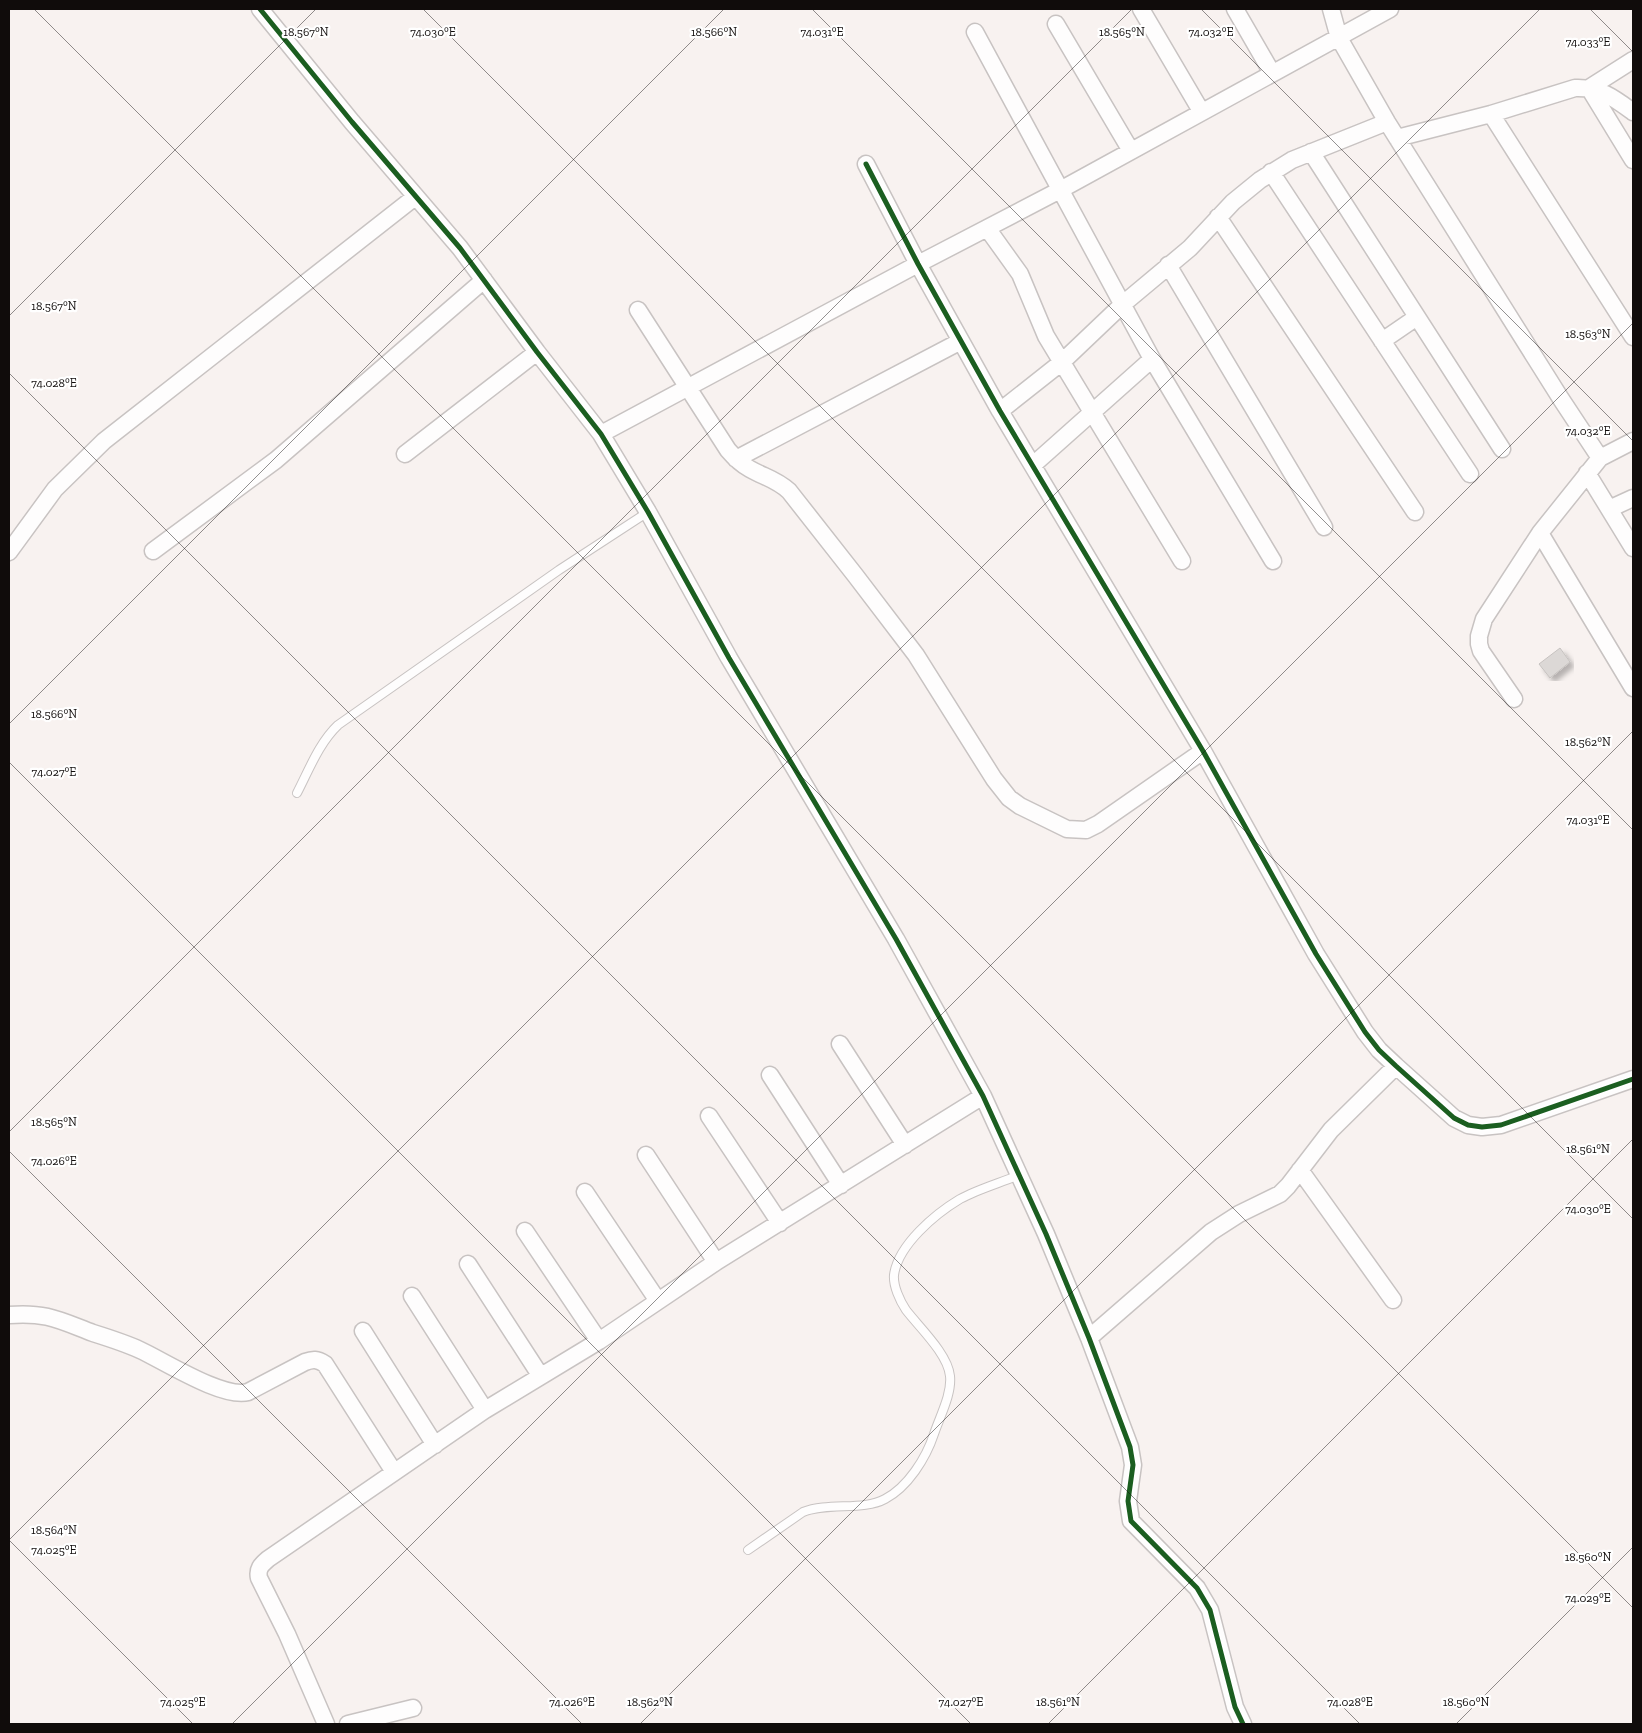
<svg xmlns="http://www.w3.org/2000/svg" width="1642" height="1733" font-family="'Zilla Slab',serif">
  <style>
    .building { fill: #dcd8d6; stroke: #c6c2c0; filter: url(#shadow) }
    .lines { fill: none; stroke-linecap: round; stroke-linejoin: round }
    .service-casing { stroke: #c8c3c2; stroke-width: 10 }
    .minor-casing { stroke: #c8c3c2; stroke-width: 19 }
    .service { stroke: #fefdfd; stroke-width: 8 }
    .minor { stroke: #fefdfd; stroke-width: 16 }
    .cycleway-casing { stroke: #fff; stroke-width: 8 }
    .cycleway { stroke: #1b5e20; stroke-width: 5 }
    .ticks { fill: none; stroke: #100c0b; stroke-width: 1; stroke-opacity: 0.45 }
    .ticks-label { font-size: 12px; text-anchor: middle; fill: #100c0b; stroke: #fff; stroke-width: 4.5; stroke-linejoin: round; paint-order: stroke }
  </style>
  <defs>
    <filter id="shadow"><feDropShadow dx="4.5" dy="4.5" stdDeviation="2.5" flood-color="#0004"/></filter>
  </defs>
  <rect width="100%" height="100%" fill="#f8f2f0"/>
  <path class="building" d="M1560,648L1570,662L1550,678L1539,664Z"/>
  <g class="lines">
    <defs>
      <path id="service" d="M297,793C309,770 319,743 338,725L559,570L648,512
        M748,1550L803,1512C829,1502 863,1511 885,1499C908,1487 926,1458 934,1434C940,1416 952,1394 950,1376C948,1354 919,1327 906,1310C900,1301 893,1286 894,1275C898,1245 935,1214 960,1199C978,1189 1000,1183 1019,1175"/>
      <path id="minor" d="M260,9L352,122L460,248L537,352L601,434L648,512L729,658L896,939L983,1096L1046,1234L1089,1338L1130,1447L1133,1465L1128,1501L1131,1521L1197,1588L1210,1610L1235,1707L1243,1724
        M1141,9L1201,111
        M1235,9L1272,73
        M1331,9L1339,38L1387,122L1561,399L1600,458
        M1056,24L1131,151
        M975,32L1152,359L1273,561
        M1633,60L1589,88L1633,160
        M1491,114L1633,337
        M1397,138L1491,114L1575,88C1600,87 1614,98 1633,112
        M1311,152L1502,449
        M866,164L918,264L1000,411L1203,751L1316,954L1365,1032L1379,1050L1396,1066L1454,1118L1468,1125L1482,1127L1501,1125L1633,1079
        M1271,172L1470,474
        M1218,217L1415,512
        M987,228L1020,274L1046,336L1182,561
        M1168,265L1324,527
        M638,310L728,450C734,457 741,464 750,469C764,477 776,479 789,491L855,575L916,655L994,779L1009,798L1020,806L1067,829L1086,830L1098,824L1203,751
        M1382,341L1417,317
        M1000,411L1062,362L1123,304L1190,248L1233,202L1260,180L1292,160L1387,122
        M601,434L918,264L1062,189L1390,9
        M405,454L537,352
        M736,459L961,341
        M1033,465L1152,359
        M1587,473L1633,548
        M1609,509L1633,498
        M1540,533L1633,688
        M153,551L276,460L484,280
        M9,552L55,489L104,441L415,197
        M1514,699L1481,651L1479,644V636L1484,619L1540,533L1600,458L1633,441
        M840,1044L905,1145
        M770,1075L841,1185
        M709,1116L780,1223
        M646,1155L716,1262
        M1300,1170L1393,1300
        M585,1192L658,1301
        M525,1231L599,1341
        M468,1264L540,1375
        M412,1296L485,1410
        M9,1315C46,1312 59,1320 93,1333C109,1338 125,1343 140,1350C164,1361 223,1399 248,1392L305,1362C313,1359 317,1359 325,1364L394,1472
        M363,1331L435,1445
        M1089,1338L1211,1232L1239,1214L1280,1194L1288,1186L1331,1130L1396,1066
        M326,1724L287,1634L259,1578C257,1569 261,1565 268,1559L485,1410L599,1341L716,1262L983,1096
        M348,1724L413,1708"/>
    </defs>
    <use href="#service" class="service-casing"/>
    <use href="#minor" class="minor-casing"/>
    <use href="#service" class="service"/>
    <use href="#minor" class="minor"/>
    <defs>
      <path id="cycleway" d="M260,9L352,122L460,248L537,352L601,434L648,512L729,658L896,939L983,1096L1046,1234L1089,1338L1130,1447L1133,1465L1128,1501L1131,1521L1197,1588L1210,1610L1235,1707L1243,1724
        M866,164L918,264L1000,411L1203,751L1316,954L1365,1032L1379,1050L1396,1066L1454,1118L1468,1125L1482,1127L1501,1125L1633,1079"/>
    </defs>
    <use href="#cycleway" class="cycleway-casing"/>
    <use href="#cycleway" class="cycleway"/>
  </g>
  <path class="ticks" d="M34,9L1633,1608M423,9L1633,1219M812,9L1633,830M1201,9L1633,441M1590,9L1633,52M9,316L316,9M9,373L1360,1724M9,724L724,9M9,762L971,1724M9,1132L1132,9M9,1151L582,1724M9,1540L193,1724M9,1540L1540,9M232,1724L1633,323M640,1724L1633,731M1048,1724L1633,1139M1456,1724L1633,1547"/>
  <g class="ticks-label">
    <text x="433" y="36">74.030°E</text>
    <text x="306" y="36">18.567°N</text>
    <text x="714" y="36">18.566°N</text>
    <text x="822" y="36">74.031°E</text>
    <text x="1122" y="36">18.565°N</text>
    <text x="1211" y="36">74.032°E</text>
    <text x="1588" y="46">74.033°E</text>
    <text x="54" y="310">18.567°N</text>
    <text x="1588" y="338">18.563°N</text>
    <text x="54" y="387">74.028°E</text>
    <text x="1588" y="435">74.032°E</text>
    <text x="54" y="718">18.566°N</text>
    <text x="1588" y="746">18.562°N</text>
    <text x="54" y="776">74.027°E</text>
    <text x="1588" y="824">74.031°E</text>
    <text x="54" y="1126">18.565°N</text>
    <text x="1588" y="1153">18.561°N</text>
    <text x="54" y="1165">74.026°E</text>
    <text x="1588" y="1213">74.030°E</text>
    <text x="54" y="1534">18.564°N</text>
    <text x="54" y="1554">74.025°E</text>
    <text x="1588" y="1561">18.560°N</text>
    <text x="1588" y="1602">74.029°E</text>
    <text x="183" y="1706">74.025°E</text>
    <text x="572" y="1706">74.026°E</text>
    <text x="650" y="1706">18.562°N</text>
    <text x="961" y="1706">74.027°E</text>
    <text x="1058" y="1706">18.561°N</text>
    <text x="1350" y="1706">74.028°E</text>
    <text x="1466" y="1706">18.560°N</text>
  </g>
  <rect width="1642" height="1733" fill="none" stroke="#100c0b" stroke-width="20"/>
</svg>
